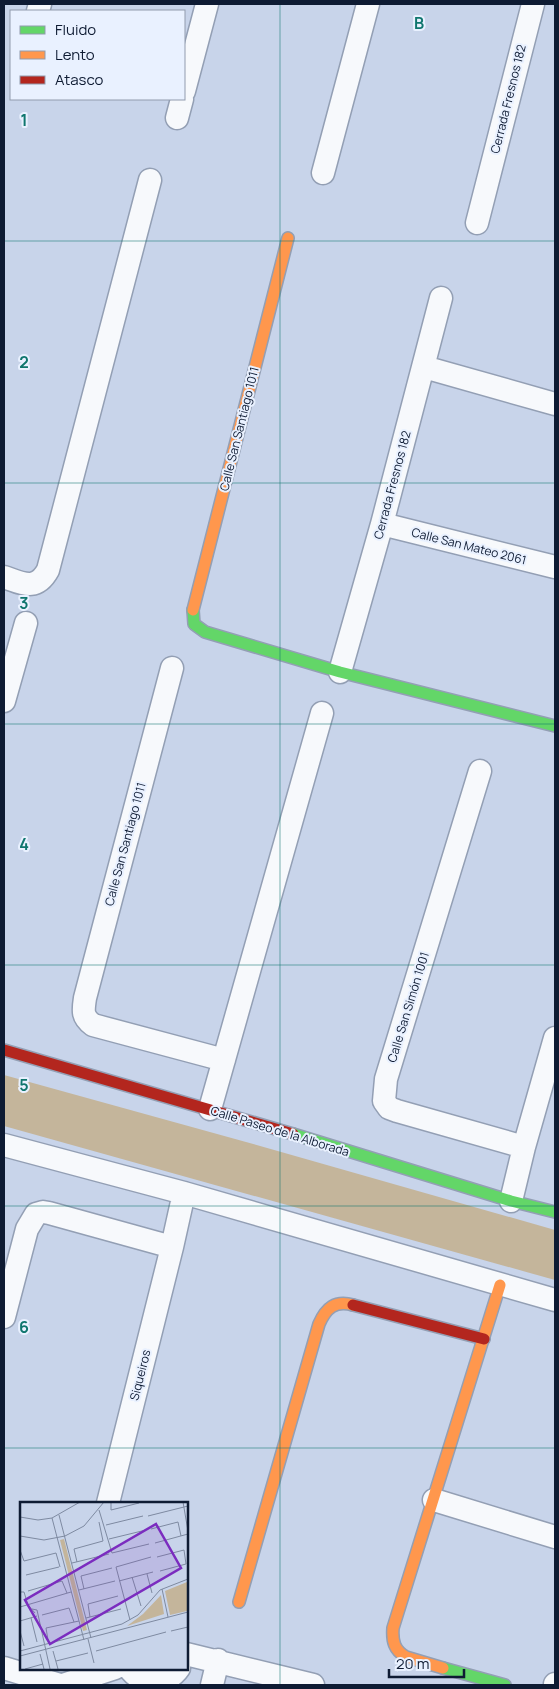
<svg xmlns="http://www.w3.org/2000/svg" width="559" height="1689" font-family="Manrope,sans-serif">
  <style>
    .green { fill: #c4b59b }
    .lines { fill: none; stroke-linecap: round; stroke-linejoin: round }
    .street-casing { stroke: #939fb4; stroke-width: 25 }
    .fast-casing { stroke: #939fb4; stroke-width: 14 }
    .slow-casing { stroke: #939fb4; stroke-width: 14 }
    .jam-casing { stroke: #939fb4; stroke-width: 14 }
    .street { stroke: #f7f9fc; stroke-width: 22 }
    .fast { stroke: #63d668; stroke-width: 11 }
    .slow { stroke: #ff974d; stroke-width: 11 }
    .jam { stroke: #b3261e; stroke-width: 11 }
    .grid { fill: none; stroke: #0f766e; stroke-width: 1; stroke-opacity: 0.55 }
    .labels { text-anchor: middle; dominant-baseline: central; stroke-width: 4; stroke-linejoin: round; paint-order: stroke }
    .street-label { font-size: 12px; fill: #0e1b33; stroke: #e9f1ff }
    .inset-road { fill: none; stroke: #7e8aa1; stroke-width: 1 }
    .view { fill: #7b2cbf; fill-opacity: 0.15; stroke: #7b2cbf; stroke-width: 2.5 }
    .inset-edge { fill: none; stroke: #0e1b33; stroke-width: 2.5 }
    .grid-label { font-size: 16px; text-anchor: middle; font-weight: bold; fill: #0f766e; stroke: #e9f1ff; stroke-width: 4; stroke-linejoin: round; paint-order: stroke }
  </style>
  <rect width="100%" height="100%" fill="#c8d4ea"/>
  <path class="green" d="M4,1075L246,1142L555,1230V1280L4,1126Z"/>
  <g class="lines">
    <defs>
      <path id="street" d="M38,11L40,4
        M184,91L207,4
        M177,118L182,99
        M323,173L368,4
        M477,223L533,4
        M424,367L555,404
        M382,524L555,567
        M4,577C22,583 36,592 48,570L150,180
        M172,668L85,998C83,1011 82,1017 93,1025L224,1060
        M340,672L382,524L441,298
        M4,701L26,623
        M480,771L386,1079L384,1101L389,1108L397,1111L524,1147
        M210,1109L322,713
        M4,1145L184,1193L555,1300
        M511,1201L524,1147L555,1038
        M4,1317L27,1229L36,1214L43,1212L49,1213L172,1247
        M434,1500L555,1537
        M108,1503L172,1247L184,1193
        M186,1654L313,1685
        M4,1668L60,1685
        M129,1668C141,1686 167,1686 179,1668
        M63,1685L115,1668
        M212,1685L218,1660
        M555,1685V1684"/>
      <path id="fast" d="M193,610L194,624L205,632L340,672L555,726
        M293,1134L511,1201L555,1212
        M443,1668L505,1685"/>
      <path id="slow" d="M193,610L288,238
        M239,1602L319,1324C326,1308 335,1300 353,1305
        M443,1668L406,1657C394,1650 392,1641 393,1628L500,1285"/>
      <path id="jam" d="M4,1050L293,1134
        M353,1305L484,1339"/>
    </defs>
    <use href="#street" class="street-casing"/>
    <use href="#fast" class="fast-casing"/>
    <use href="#slow" class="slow-casing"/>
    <use href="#jam" class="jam-casing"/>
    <use href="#street" class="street"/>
    <use href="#fast" class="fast"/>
    <use href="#slow" class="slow"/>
    <use href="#jam" class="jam"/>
  </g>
  <path class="grid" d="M280,4V1685M4,241H555M4,483H555M4,724H555M4,965H555M4,1206H555M4,1448H555"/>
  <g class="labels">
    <g class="street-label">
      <text transform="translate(508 99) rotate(-76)">Cerrada Fresnos 182</text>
      <text transform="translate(239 429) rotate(-76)">Calle San Santiago 1011</text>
      <text transform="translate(392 485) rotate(-75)">Cerrada Fresnos 182</text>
      <text transform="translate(469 546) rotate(14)">Calle San Mateo 2061</text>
      <text transform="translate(125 844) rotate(-75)">Calle San Santiago 1011</text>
      <text transform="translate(408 1007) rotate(-73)">Calle San Simón 1001</text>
      <text transform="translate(280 1131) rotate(17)">Calle Paseo de la Alborada</text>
      <text transform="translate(140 1375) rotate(-76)">Siqueiros</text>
    </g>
  </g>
  <g transform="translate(20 1502)">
    <rect width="168" height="168" fill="#c8d4ea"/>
    <path d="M44,37L67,128L63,129L40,38ZM167,80V109L150,113L145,89ZM141,93L144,112L107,124L123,112Z" fill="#c4b59b"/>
    <path class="inset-road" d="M91,0V8L119,1M163,0L168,29M79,8L92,51L129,42M39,13L71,136M128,14L168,4M0,15L18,18L32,16L60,0M32,16L64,138M86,23L123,14M131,27L158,20L161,34M0,34L24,38L45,34L64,24L84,0M89,37L126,28M135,41L168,32M0,48L4,59L36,51L40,65M137,55L164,48L166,62M57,60L54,47L83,39L79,20M52,61L89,52M140,69L166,62M127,72L132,91M6,73L39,65M112,75L121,104M99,79L133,70M64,87L61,74L92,66M142,87L148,115M59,88L95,79M8,89L42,79L47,91M0,90H4L8,103L15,111M0,105L51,90M12,107L17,108L30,167M22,113L49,106L54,120M70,115L68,102L98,94M11,116L17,140M66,116L101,107M110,118L96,65L131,55M0,119L17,114M0,129L4,144M151,129L168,125M68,137L74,161M28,138L26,126L59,119M0,149L102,122L118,113L140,88L168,77M33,149L38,167M76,149L146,130M20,152L24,167M0,154L168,110M36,159L68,151M5,167L23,162"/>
    <path class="view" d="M136,22L161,66L30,142L5,98Z"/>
    <rect width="168" height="168" class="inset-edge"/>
  </g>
  <g class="grid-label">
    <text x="419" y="29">B</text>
    <text x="24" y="126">1</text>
    <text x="24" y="368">2</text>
    <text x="24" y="609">3</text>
    <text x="24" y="850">4</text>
    <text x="24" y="1091">5</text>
    <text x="24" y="1333">6</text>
  </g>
  <rect width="559" height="1689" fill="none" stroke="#0e1b33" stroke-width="10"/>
  <rect x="10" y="10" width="175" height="90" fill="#e9f1ff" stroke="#919bad"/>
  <rect x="20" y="26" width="25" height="8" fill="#63d668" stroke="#919bad"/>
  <text x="55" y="35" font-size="15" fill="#0e1b33">Fluido</text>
  <rect x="20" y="51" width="25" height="8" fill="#ff974d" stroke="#919bad"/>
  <text x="55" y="60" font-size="15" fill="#0e1b33">Lento</text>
  <rect x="20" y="76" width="25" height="8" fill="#b3261e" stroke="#919bad"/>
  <text x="55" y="85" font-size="15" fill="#0e1b33">Atasco</text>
  <path d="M389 1669v8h75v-8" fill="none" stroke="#0e1b33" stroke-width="2.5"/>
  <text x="396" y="1669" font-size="15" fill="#0e1b33" stroke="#e9f1ff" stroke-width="4" paint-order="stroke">20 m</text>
</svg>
